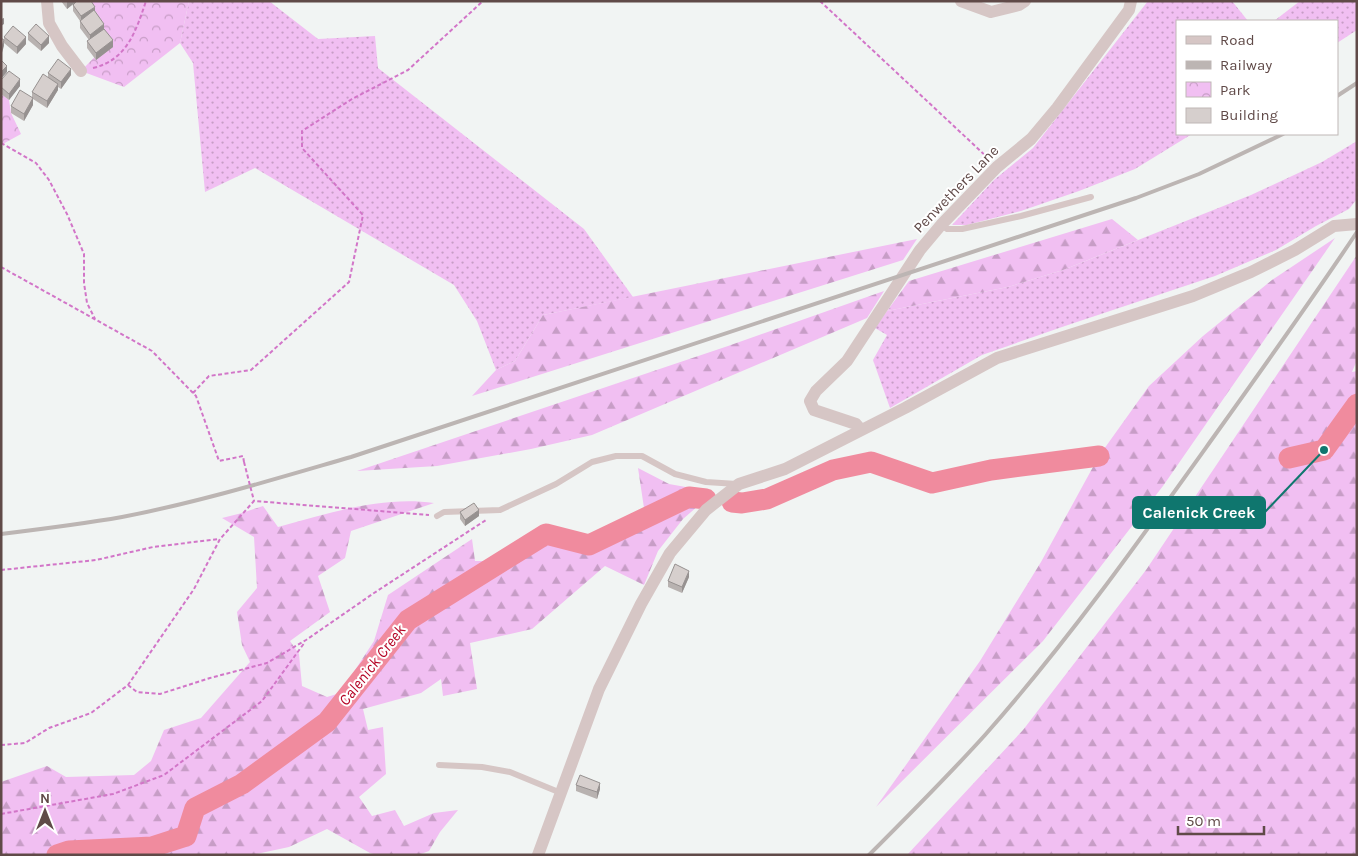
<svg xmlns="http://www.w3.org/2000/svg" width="1358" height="856" font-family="Karla,sans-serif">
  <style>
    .grass { fill: url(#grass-dots) }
    .forest { fill: url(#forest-firs) }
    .park { fill: url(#park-crowns) }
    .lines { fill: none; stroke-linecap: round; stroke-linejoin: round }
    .river { stroke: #f08b9e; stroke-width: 21 }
    .path { stroke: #d275c8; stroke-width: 2; stroke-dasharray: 4 2.5; stroke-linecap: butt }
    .lane { stroke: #d6c6c5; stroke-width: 6 }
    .street { stroke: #d6c6c5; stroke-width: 12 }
    .rail { stroke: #bcb5b3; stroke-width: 4 }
    .path-bridge { stroke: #d275c8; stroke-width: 2; stroke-dasharray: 4 2.5; stroke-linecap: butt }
    .wall { fill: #b8b2b0 }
    .shaded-wall { fill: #969190 }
    .building { fill: #d6cfcd; stroke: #969190 }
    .labels { text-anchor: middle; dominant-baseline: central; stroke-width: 4; stroke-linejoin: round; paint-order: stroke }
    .street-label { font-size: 15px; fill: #604a48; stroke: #fff }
    .water-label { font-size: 16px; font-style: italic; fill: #b50626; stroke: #fff }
    .leader { fill: none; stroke: #0f766e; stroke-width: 2 }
    .callout-dot { fill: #0f766e; stroke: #fff; stroke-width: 2 }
    .callout { fill: #0f766e; stroke: #0f766e; stroke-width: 2 }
    .callout-label { font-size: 16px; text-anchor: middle; font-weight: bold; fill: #fff }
  </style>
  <defs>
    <pattern id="grass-dots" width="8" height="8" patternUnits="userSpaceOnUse" patternTransform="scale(1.25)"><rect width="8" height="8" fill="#f1bff2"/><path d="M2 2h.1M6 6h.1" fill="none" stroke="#c79dc6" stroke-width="1.8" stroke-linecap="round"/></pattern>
    <pattern id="forest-firs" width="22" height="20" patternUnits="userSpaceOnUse" patternTransform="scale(1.25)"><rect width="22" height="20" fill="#f1bff2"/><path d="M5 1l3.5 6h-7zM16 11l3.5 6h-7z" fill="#c79dc6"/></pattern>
    <pattern id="park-crowns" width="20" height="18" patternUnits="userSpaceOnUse" patternTransform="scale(1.25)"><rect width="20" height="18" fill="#f1bff2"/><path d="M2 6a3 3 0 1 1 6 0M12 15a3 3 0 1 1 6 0" fill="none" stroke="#c79dc6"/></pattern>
  </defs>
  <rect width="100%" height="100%" fill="#f1f4f3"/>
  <path class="grass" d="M189,1H269L318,39L375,36L378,68L584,229L633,297L543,315L515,361L496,370L477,321L454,285L255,168L205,192L193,63L180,43Z
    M1148,1H1232L1248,21H1177V134H1192L1135,169L1079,191L1021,211L967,225H952L994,180L1033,148Z
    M1300,1H1357V30L1337,43V21H1274Z
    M1357,141V199L1349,209L1316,226L1276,250L1215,276L1065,326L982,355L890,408L873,360L887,335L875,328L887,311L1008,287L1063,270L1251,195L1322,162Z"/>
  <path class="forest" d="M1112,219L1138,240L1063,270L1008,287L887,311L909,281Z
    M1335,238L1163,486L1043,641L876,807L980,661L1041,562L1099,456L1149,386L1203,336L1272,280Z
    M917,239L903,260L472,396L496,370L515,361L543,315Z
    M1357,255V360L1352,372L1357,371V855H907L1023,730L1146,570Z
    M884,291L867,318L592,435L531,449L437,466L357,471L728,346Z
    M638,468L669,484L708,491L706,499L683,519L658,551L644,585L605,566L532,629L470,643L477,689L443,696L441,679L421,693L363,709L368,730L383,727L386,774L359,797L372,816L395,810L404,826L434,813L458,810L440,832L429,851L418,855H377L370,853L327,829L289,847L252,855H1V782L47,766L66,777L134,775L151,761L164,730L201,718L250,662L242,645L237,612L257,588L254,537L222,518L242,513L263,506L278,527C329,513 381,496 434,503L351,531L345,558L318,576L330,612L290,641L299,654L302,686L327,697L340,693L374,641L388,595L472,539L475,561H487L536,530L564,535H590L644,508Z"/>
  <path class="park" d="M86,1H189L180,43L124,87L81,71L110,41H108L96,12Z
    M1,94L9,100L11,113L21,134L1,145Z"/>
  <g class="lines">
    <path class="river" d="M1289,458L1324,450L1357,404
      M732,502L742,503L767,499L833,470L871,462L932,483L991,470L1099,456
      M57,855L69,851L152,847L186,836L195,808L242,784L327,722L408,620L546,534L589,545L689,497L706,499"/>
    <path class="path" d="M820,1L988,158
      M93,68C127,60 136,31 146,1
      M1,143L36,163L49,180L67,214L84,254V283L87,303L95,319
      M1,267L152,351L196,396L219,461L243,456L244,462
      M193,393L209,376L251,370L349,282L363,215L302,148V131L352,99L408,70L483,1
      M1,570L96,560L153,547L219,539
      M128,685L137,692L160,694L210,678L267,663L306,640L374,593L486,520
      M1,745L25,743L49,728L91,713L128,685L194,589L220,539L254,501L429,515
      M1,814L113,794L164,775L262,701L305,642"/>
    <path class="lane" d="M941,225L947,229H962L1021,216L1091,197
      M437,516L444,512L500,510L556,484L592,462L616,456H642L675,474L706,482L737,484
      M439,765L482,767L510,772L561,793"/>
    <path class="street" d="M47,1L49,23L62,46L81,71
      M961,1L991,12L1019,5L1025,1
      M861,430L856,424L814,410L810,401L816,391L847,361L920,250L941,225L997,167L1031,139L1057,108L1129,10L1131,1
      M538,855L599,689L641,604L670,553L706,510L739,484L785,469L905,408L997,358L1193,296L1251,272L1295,250L1334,226L1357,224"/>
    <path class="rail" d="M1337,96L1357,83
      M1,534C42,529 82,524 122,517C200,502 275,479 351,457L1136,198L1199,174L1283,134
      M869,855C908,816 948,776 985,735C1069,640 1142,537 1215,435C1263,368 1311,301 1357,232"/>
    <path class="path-bridge" d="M244,462L254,501"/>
  </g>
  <path class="wall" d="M61,1H77L67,9Z
    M73,5L95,11L113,47L96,60L87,48V41L89,40L80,28V21L73,11Z
    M28,33L49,43L41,51L28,40Z
    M4,37L26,44L17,54L4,43Z
    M48,73L71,75L61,89L58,87V90L47,108L33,99V105L24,121L11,113V106L32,97V92L48,77Z
    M1,80L20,86L9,100L1,94Z
    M460,512L479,516L465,526L460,519Z
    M689,577L682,593L668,587V581Z
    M576,785L600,789L597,799L576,791Z"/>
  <path class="shaded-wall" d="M68,1H77L67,9V2Z
    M95,7V13L81,23V16Z
    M4,18V24L1,26V19Z
    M104,24V31L90,41V35Z
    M49,36V43L41,51V45Z
    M26,37V44L17,54V47Z
    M4,40V46L1,56V50Z
    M113,40V47L96,60V53Z
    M7,66V72L1,79V72Z
    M71,69V75L61,89V82Z
    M20,79V86L9,100V94Z
    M58,84V90L47,108V101Z
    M33,98V105L24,121V114Z
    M479,510V516L465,526V520Z
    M689,571V577L682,593V587Z
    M600,783V789L597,799V792Z"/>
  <path class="building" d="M77,1H91L95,7L81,16L73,5Z
    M94,10L104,24L90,35L80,21Z
    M36,24L49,36L41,45L28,33Z
    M13,26L26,37L17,47L4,37Z
    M104,29L113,40L96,53L87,41Z
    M1,38L4,40L1,50Z
    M58,59L71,69L61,82L48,73Z
    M1,60L7,66L1,72Z
    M9,71L20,79L9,94L1,87V80Z
    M43,74L58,84L47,101L32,92Z
    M20,90L33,98L24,114L11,106Z
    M474,503L479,510L465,520L460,512Z
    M675,564L689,571L682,587L668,581Z
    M580,775L600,783L597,792L576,785Z"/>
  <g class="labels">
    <g class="street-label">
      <text transform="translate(956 189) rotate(-46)">Penwethers Lane</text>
    </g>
    <g class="water-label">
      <text transform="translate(372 665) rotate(-52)">Calenick Creek</text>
    </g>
  </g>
  <path class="leader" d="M1324 450L1265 512"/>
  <circle class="callout-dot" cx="1324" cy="450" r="5"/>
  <rect class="callout" x="1133" y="497" width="132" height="31" rx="5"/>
  <g class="callout-label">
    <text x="1199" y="518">Calenick Creek</text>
  </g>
  <rect width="1358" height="856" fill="none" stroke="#604a48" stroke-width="5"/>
  <rect x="1176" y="20" width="162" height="115" fill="#ffffff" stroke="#bfb7b6"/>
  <rect x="1186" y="36" width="25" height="8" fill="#d6c6c5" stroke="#bfb7b6"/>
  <text x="1220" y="45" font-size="15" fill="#604a48">Road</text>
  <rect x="1186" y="61" width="25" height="8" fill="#bcb5b3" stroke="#bfb7b6"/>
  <text x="1220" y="70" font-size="15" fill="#604a48">Railway</text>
  <rect x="1186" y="82" width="25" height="15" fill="url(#park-crowns)" stroke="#bfb7b6"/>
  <text x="1220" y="95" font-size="15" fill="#604a48">Park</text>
  <rect x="1186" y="108" width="25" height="15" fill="#d6cfcd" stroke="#bfb7b6"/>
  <text x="1220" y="120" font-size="15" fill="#604a48">Building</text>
  <g transform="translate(45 811)" stroke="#ffffff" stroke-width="4" paint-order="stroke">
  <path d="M0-4L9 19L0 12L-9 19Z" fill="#604a48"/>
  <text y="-8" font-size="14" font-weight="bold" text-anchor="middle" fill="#604a48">N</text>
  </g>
  <path d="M1178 826v8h86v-8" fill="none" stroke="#604a48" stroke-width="2.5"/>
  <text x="1186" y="826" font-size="15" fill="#604a48" stroke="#ffffff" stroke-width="4" paint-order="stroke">50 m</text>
</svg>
